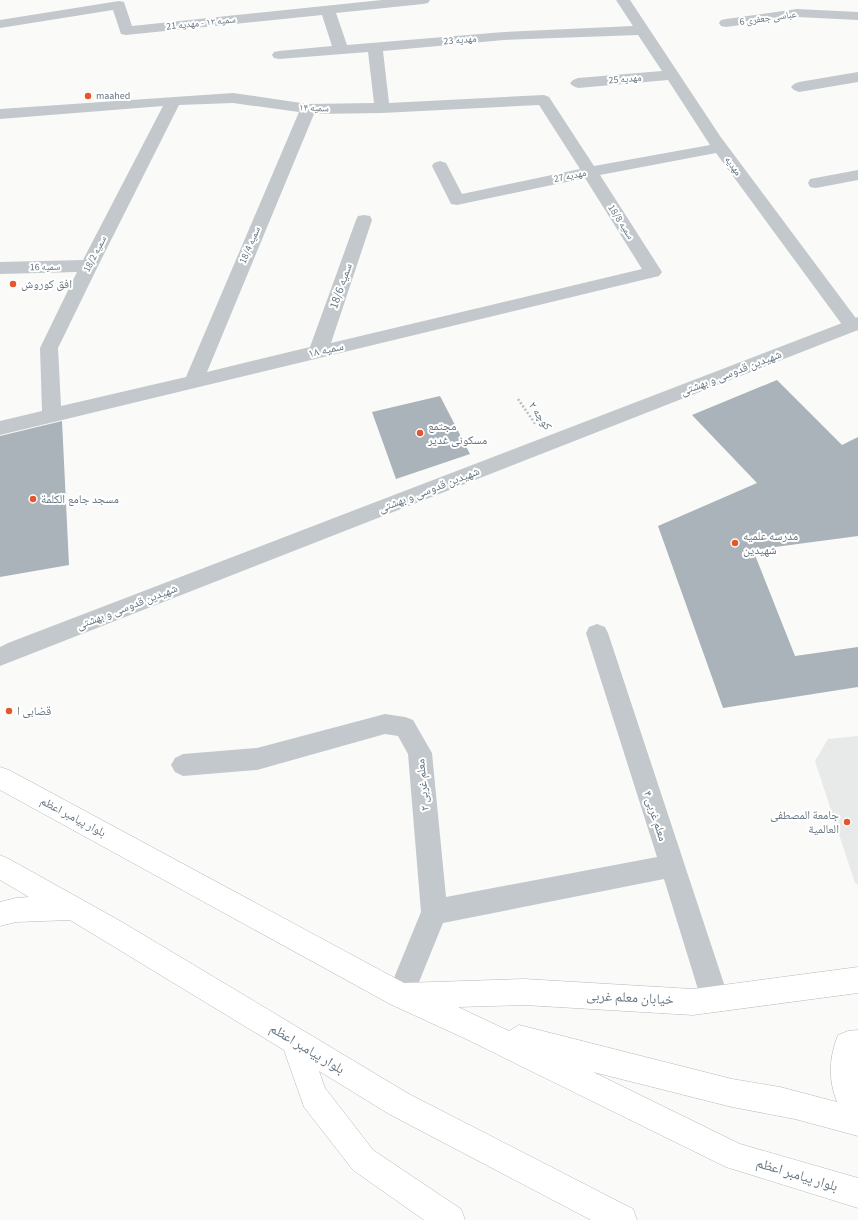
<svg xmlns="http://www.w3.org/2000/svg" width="858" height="1220" font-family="'Source Sans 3','Noto Naskh Arabic',sans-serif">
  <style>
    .built { fill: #e8e9e9 }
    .building { fill: #aab3b9 }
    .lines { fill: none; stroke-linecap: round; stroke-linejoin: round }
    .primary-casing { stroke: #b5babe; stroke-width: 1 }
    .path { stroke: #bbbfc2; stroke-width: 2.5; stroke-dasharray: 2 2; stroke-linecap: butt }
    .minor { fill: #c3c8cc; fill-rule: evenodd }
    .tertiary { fill: #c3c8cc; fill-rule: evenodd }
    .primary { fill: #fff; fill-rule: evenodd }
    .poi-dot { fill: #e4572e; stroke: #fff; stroke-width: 1.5 }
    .labels { text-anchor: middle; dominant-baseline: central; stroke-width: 4; stroke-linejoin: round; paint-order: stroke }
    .far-street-label { font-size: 10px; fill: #657683; stroke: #fff }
    .far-poi-label { font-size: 10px; fill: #657683; stroke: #fff; text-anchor: start }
    .poi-label { font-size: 12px; fill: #657683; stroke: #fff; text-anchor: start }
    .street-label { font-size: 12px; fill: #657683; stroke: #fff }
    .near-street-label { font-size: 14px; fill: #657683; stroke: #fff }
  </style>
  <rect width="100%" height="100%" fill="#fafaf8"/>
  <path class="built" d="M858,736V885L855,883L815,761L828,739Z"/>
  <path class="building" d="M777,380L842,445L858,437V536L753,550L795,656L858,647V687L723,708L658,526L757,483L692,415Z
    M440,396L470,454L396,479L372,412Z
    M62,421L69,565L0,577V436Z"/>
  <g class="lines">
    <defs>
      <path id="primary" d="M0,767L9,770L404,983L524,979L693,989L858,967V993L693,1015L524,1005L458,1007L509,1031L519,1025L732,1079L780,1087L837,1102C828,1079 829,1058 838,1035L848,1031L858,1030V1136L795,1119L732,1107L593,1072L740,1144L858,1178V1208L726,1167L466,1039L390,1004L0,790Z
        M0,855L9,859L122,922L409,1094L633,1209L637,1220H591L389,1114L319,1071L325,1088L373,1150L461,1209L465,1220H424L353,1170L304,1107L284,1050L70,920L16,922L0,926V902L16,898L29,897L0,880Z"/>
    </defs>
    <use href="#primary" class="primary-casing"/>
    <path class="path" d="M518,399L536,425"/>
    <path class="minor" d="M382,0H430L428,3L423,4L336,13L347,45L504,32L633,26L616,0H630L720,136L858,321V330L852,332L846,330L716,153L600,175L662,272L659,276L0,435V421L42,411L40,348L77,272L0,274V262L83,260L163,106L0,119V109L233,93L308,104L374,103L368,52L279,59L274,58L272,55L274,52L279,51L332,46L322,15L126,35L121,34L113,10L0,28V20L119,1L124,2L132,26ZM638,35L662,71L578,78L573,80L570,83L573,86L578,88L668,80L710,145L594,166L549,97L544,95L389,103L383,51L504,40ZM233,103L299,112L186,377L61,406L58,348L98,266L179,105ZM539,105L580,169L462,194L446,163L440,161L434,163L432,166L451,204L457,205L585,178L642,269L331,343L372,220L370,216L364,215L358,216L356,220L310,347L207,372L314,114L382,113Z
      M797,9L858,12V20L797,17L726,27L721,26L719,23L721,20L726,19Z
      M858,72V82L799,92L794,90L791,87L794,84L799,82Z
      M858,170V180L816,188L810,187L808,183L810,179Z
      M597,624L605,627L608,633L729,999L725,1009L715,1012L705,1009L701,999L664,879L443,923L410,1004L400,1008L390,1004L387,995L421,912L408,754L398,736L385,734L257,770L183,776L175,772L171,765L175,758L183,754L257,748L385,714L405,717L413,720L432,753L446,897L657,857L586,633L589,627Z"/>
    <path class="tertiary" d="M858,317V330L0,666V647L8,643Z"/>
    <use href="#primary" class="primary"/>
  </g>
  <g class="poi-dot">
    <circle cx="88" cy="96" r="4"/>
    <circle cx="13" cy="284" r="4"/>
    <circle cx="420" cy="433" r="4"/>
    <circle cx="33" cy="499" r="4"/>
    <circle cx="735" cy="543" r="4"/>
    <circle cx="9" cy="711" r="4"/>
    <circle cx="847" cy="822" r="4"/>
  </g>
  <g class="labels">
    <g class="far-street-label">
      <text transform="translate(768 18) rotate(-8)">عباسی جعفری 6</text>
      <text transform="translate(201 23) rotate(-6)">سمیه ۱۲ - مهدیه 21</text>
      <text transform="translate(460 40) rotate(-5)">مهدیه 23</text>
      <text transform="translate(625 79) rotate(-5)">مهدیه 25</text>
      <text transform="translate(314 108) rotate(2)">سمیه ۱۴</text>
      <text transform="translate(733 166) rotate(54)">مهدیه</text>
      <text transform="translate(570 176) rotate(-12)">مهدیه 27</text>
      <text transform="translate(621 222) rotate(57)">سمیه 18/8</text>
      <text transform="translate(250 245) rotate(-67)">سمیه 18/4</text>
      <text transform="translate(95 254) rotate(-63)">سمیه 18/2</text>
      <text transform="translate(45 267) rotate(-1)">سمیه 16</text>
    </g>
    <g class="far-poi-label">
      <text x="96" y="96">maahed</text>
    </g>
    <g class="poi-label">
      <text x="21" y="284">افق کوروش</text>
      <text x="428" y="426">مجتمع<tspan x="428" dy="14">مسکونی غدیر</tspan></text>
      <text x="41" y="499">مسجد جامع الکلمة</text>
      <text x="743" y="536">مدرسه علمیه<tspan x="743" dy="14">شهیدین</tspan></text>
      <text x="17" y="711">قضابی ا</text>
      <text x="839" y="815" text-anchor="end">جامعة المصطفی<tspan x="839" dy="14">العالمیة</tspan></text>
    </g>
    <g class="street-label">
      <text transform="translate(341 286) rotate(-71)">سمیه 18/6</text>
      <text transform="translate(326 350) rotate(-13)">سمیه ۱۸</text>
      <text transform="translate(731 373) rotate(-21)">شهیدین قدوسی و بهشتی</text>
      <text transform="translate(540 416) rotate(56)">کوچه ۲</text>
      <text transform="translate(429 490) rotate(-21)">شهیدین قدوسی و بهشتی</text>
      <text transform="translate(127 607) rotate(-21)">شهیدین قدوسی و بهشتی</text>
      <text transform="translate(423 785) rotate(-95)">معلم غربی ۲</text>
      <text transform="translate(655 816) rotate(72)">معلم غربی ۴</text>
      <text transform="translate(73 817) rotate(28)">بلوار پیامبر اعظم</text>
    </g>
    <g class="near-street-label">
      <text transform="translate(630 998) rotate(3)">خیابان معلم غربی</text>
      <text transform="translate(307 1049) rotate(31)">بلوار پیامبر اعظم</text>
      <text transform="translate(797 1175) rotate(17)">بلوار پیامبر اعظم</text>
    </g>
  </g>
</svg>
